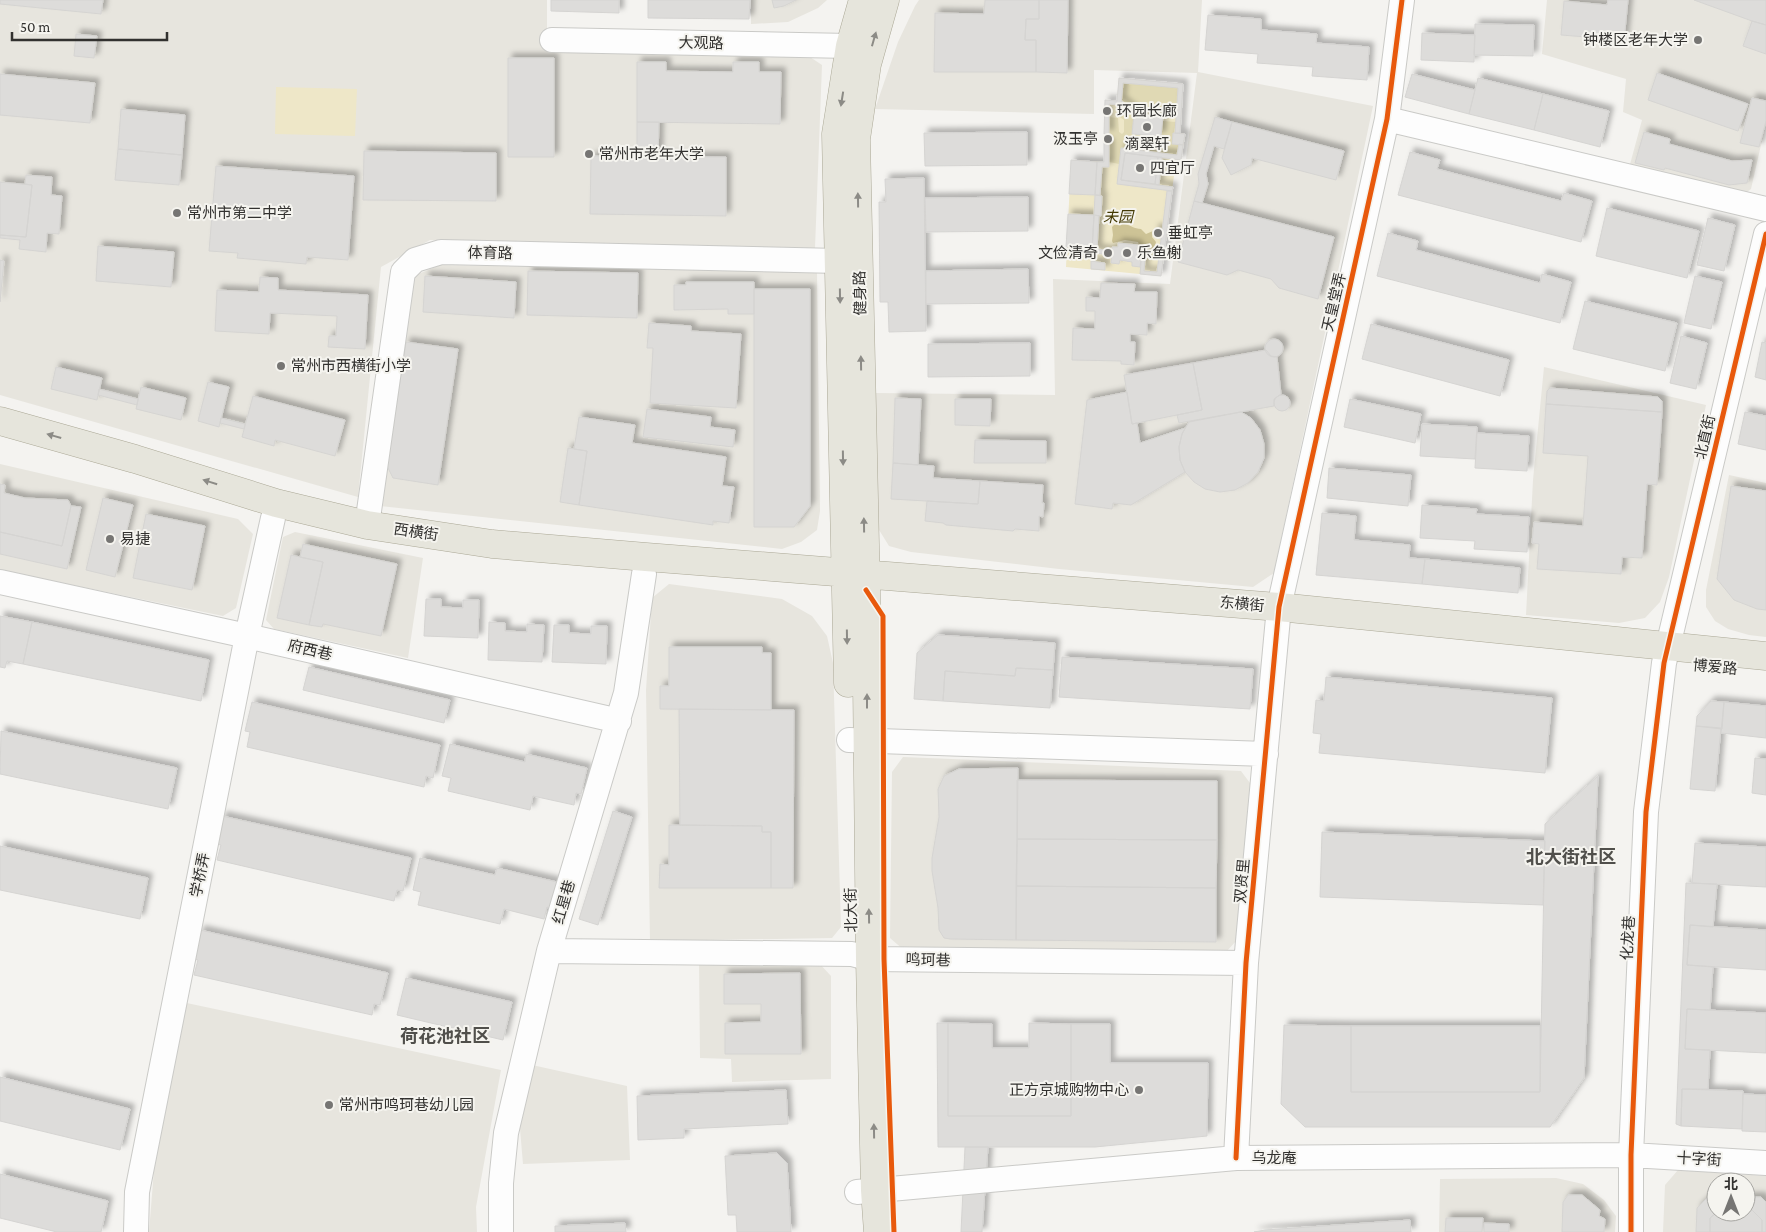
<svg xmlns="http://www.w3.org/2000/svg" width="1766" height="1232" font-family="'Crimson Pro','Noto Sans SC',serif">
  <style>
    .built { fill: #e7e5de; fill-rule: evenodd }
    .green { fill: #eee7c8 }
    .forest { fill: #e0d9b4 }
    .water { fill: #cdc396 }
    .building { fill: #dddcda; stroke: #d5d4d2; filter: url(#shadow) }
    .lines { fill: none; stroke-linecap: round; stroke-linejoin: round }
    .minor-casing { stroke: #cacac7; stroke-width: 26 }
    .major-casing { stroke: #aba896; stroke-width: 29 }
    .minor { stroke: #fdfdfd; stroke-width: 24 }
    .major { stroke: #e6e5dc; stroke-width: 28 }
    .cycleway-casing { stroke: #f5f4ef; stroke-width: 8 }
    .cycleway { stroke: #e8590c; stroke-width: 5 }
    .oneway { fill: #8c8b86 }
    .poi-dot { fill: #767573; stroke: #f5f4ef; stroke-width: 2 }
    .labels { text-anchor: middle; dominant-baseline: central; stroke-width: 4; stroke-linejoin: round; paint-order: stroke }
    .poi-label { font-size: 15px; fill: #32312f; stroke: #f5f4ef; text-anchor: start }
    .street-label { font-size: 15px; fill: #32312f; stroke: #f5f4ef }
    .park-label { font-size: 15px; font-style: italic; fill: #443a04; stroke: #f5f4ef }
    .quarter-label { font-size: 18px; font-weight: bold; fill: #504f4b; stroke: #f5f4ef }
  </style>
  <defs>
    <filter id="shadow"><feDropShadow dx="4.5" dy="-4.5" stdDeviation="2.5" flood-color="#0004"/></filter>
  </defs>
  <rect width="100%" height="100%" fill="#f4f3f0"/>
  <path class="built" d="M0,0H547V51L810,57L822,65L815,248L501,243L430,240L381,267L358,497L0,395Z
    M751,0H827L818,8L788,22L751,24Z
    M919,0H1202L1198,72L1373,106L1274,573L1253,587L1059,569L911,552L889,546L876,525L875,393L1055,395L1053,279L1170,284L1197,73L1094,70V114L875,109L898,42L915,6Z
    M1547,0H1766V123L1751,189L1740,197L1629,168L1642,120L1623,112L1626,79L1542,54Z
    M440,265L817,272L820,511L817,530L801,542L782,549L380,506L411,277Z
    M1544,367L1706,405L1669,577L1660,602L1645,618L1619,623L1526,615L1533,480Z
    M0,464L238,519L253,534L236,608L223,616L0,570Z
    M1729,475L1766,483V637L1749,635L1728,629L1715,621L1706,607V590Z
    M295,532L423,558L408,658L274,629L266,620L283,537Z
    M669,584L782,599L812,616L827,636L833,663L841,927L832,938L650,941L646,690L652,598Z
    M903,757L1241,771L1250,783L1237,940L1226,952L905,951L890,938L892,772Z
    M699,962H818L831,976V1079L732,1082L731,1059L700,1058Z
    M182,1002L501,1070L476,1207L477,1232H149L156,1145Z
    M532,1065L627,1086L630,1160L523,1164L520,1129Z
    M1678,1170L1766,1176V1232H1663L1665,1185ZM1716,1182H1746V1212H1716Z
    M1556,1178L1583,1184L1604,1200L1616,1216L1615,1232H1439L1440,1179Z"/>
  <path class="green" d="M1119,78L1183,84L1180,133L1185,134L1181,160H1176L1161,276L1066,267L1071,160L1104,162L1105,100L1117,101Z
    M276,87L357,89L355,136L275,134Z"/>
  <path class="forest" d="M1123,83L1178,88L1176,117L1138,114L1122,101Z
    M1121,105L1134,115L1132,134L1161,136L1162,121L1176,122L1172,143L1179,144L1177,155L1122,148L1119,164L1109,162V143L1111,140L1109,134V117L1118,118L1119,132L1122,134L1124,132V120L1120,117Z"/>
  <path class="water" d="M1124,224C1131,225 1134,229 1141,229L1146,234L1153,231L1152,237L1156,242L1154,250L1155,255L1152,256L1149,254L1146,248L1140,247L1138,242L1125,240L1113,243L1112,241L1113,235L1112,227L1114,225Z"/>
  <path class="building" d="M0,0H103L101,14L0,4Z
    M551,0H619V13L551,11Z
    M648,0H750L749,19L648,18Z
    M772,0H796L784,6L774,8Z
    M985,0H1039V19H1026L1025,40H1036V72H934L935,13L984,14Z
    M1039,0H1068L1067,73L1036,72V40H1025L1026,19H1039Z
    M1608,0H1628L1624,40L1561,35L1564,1L1607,5Z
    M1694,0H1766V25L1752,21Z
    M1208,15L1261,19V30L1317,34L1316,43L1369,47L1367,80L1312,76L1313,67L1257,63L1258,54L1205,50Z
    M1752,21L1766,25V54L1743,46Z
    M1475,24L1534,25L1533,56L1474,55Z
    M1422,33L1475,35L1474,62L1421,60Z
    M76,34L97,36L94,58L74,56Z
    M508,58H554V157H508Z
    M637,62H666V71L733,72V62H759V72H781L780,124L637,122Z
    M1657,73L1748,104L1738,131L1648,100Z
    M0,74L95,83L90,123L0,115Z
    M1412,74L1475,90L1469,114L1405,97Z
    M1119,78L1183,84L1180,133H1175L1178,88L1123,83L1121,105L1109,104V134H1104L1105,100L1117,101Z
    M1478,78L1543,94L1534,130L1469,114Z
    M1543,94L1609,111L1600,147L1534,130Z
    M1752,98L1766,101V121L1759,147L1740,143Z
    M1122,101L1138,114H1134V115L1121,105Z
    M121,109L185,115L182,155L118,149Z
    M1134,114L1163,116L1161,136L1132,134Z
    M1215,117L1232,122L1224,149L1214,146L1206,174L1208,184L1202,203L1194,201L1199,184L1198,174Z
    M637,122H659L658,157H637Z
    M1232,122L1344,151L1336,180L1252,158L1251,165L1231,175L1222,158Z
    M1027,132V165L925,166L924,133Z
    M1644,132L1670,139L1669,144L1732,161L1752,160L1747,183L1729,185L1665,168L1664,170L1635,163Z
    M1173,133L1185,134L1183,145L1172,144Z
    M1104,143H1109V167H1102L1100,195H1095L1097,162H1104Z
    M1179,144L1183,145L1181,160L1125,153L1121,180L1173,187L1172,191L1117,184L1121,148L1177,155Z
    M118,149L182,155L179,185L115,180Z
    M364,151L496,153V201L363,200Z
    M1410,152L1440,160L1437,169L1561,201L1564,193L1592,201L1581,242L1398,195Z
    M1125,153L1158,157L1155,184L1121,180Z
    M591,156L726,157V216L590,214Z
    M1158,157H1162L1159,185L1155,184Z
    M1071,160L1097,162L1095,195L1069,194Z
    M216,166L354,176L348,260L307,257L306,264L237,258L238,253L209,251Z
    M26,175L52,177L51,195L62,196L59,234L47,233L46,252L19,249L20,240L0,238V235L26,237L32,185L25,184Z
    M924,178L926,331L889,332L888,302H880L879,202H886L885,179Z
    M0,182L32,185L26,237L0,235Z
    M1167,191H1172L1161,276L1140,274L1142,250H1146L1144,271L1157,272Z
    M1095,195L1102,196L1101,216L1094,215Z
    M1028,197V231L926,232L925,198Z
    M1194,201L1334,237L1318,299L1279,288L1271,279L1238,270L1227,275L1178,262Z
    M1607,208L1699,231L1687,278L1596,256Z
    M1068,214L1094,215L1092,249L1066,247Z
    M1094,215L1099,216L1097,249L1112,251V255L1092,253Z
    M1708,218L1735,225L1724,271L1697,265Z
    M1155,228L1162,230L1161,239L1154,237Z
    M1388,233L1418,241L1416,250L1540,283L1542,274L1571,282L1560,323L1377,276Z
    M1118,243L1138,245L1137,249L1142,250L1140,267L1132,266V262L1120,260L1119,264L1111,263L1112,247H1118Z
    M98,246L174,252L171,287L96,281Z
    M0,260L4,261L0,302Z
    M1091,261L1105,263V270L1091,269Z
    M1028,269L1029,303L926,304V271Z
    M528,271L638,273L637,318L527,315Z
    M425,276L516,282L514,318L423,312Z
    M1695,276L1722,282L1711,329L1684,323Z
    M260,277L278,278V290L368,295L365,349L328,347L329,336H336L337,316L270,313L269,334L215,331L217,290L259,292Z
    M686,282H754V314H728V309L674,310V285H686Z
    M1101,283L1135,284L1134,292H1157L1156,324L1147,323V335L1130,334V342H1135L1134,365L1121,364V361L1072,360L1073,328L1095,329V311H1086V297L1100,298Z
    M754,289H810V506L794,527H754Z
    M1585,301L1677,323L1665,371L1573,349Z
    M649,323L691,326V331L741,334L736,408L650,403L653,348H647Z
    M1371,324L1509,360L1500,396L1362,359Z
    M1681,336L1707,343L1696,389L1670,383Z
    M1265 348a9 9 0 1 1 18 0a9 9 0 1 1-18 0Z
    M406,342L458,349L438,485L393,478L387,466Z
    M1762,342L1766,343V380L1755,377Z
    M1030,343V376L928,377V344Z
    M1266,350L1271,356L1277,357L1281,394L1274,399V406L1179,423L1177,415L1202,410L1193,363Z
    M1193,363L1202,410L1132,424L1124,375Z
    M56,367L102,378L97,400L51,389Z
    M208,382L229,387L219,427L198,421Z
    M141,387L186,398L181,420L136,409Z
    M1550,388L1658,397L1662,401V412L1546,404L1547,391Z
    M99,389L138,399L137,405L98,395Z
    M1127,392L1132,424L1137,423L1140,443L1185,428L1182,434L1179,447L1180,460L1185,472L1131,505L1113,503L1112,509L1075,504L1087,400Z
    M1274 403a8 8 0 1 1 16 0a8 8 0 1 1-16 0Z
    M253,396L345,420L335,456L275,440L274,446L242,437Z
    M895,398L921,399L918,465L893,463Z
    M955,399H991L990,426L955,425Z
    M1350,399L1421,414L1415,443L1344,427Z
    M1546,404L1662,412L1657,485L1647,484L1642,558L1622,557L1621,574L1537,569L1539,544L1532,543L1534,522L1583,526L1588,456L1543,453Z
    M647,409L711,417L710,427L735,430L733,447L643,437Z
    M1241,412L1251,418L1260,430L1264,444V458L1258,472L1248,483L1235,490L1220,492L1205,489L1194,482L1185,472L1180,460L1179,447L1182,434L1189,422Z
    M1745,412L1766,416V450L1738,444Z
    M579,417L635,425L632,443L726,457L722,486L734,487L729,523L713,521V525L579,505L587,451L574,449Z
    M221,418L245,424L244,429L220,423Z
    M1422,424L1477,427L1475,459L1420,456Z
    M1477,433L1529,436L1527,471L1475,468Z
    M975,440L1046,441V463H974Z
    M568,448L587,451L579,505L560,502Z
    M893,463L934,466L933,478L980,481L978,504L891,499Z
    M1329,468L1411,475L1408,506L1327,498Z
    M980,481L1043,485L1042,503H1044L1043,517L1039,516V531L1015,529L1013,531L946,525L943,523L925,521L927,501L978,504Z
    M0,484L5,485L4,493L25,498L68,500L71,506L62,546L0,532Z
    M1731,486L1766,491V610L1757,609L1734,600L1717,579Z
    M103,498L133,505L115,577L86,570Z
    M1422,505L1477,509L1476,514L1529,517L1527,552L1474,549L1475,541L1420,538Z
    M71,506L81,507L67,569L0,554V532L62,546Z
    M1322,513L1356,516L1354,540L1410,545L1409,558L1425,559L1422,584L1316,575Z
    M146,514L205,526L192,590L133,578Z
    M303,544L397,564L381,636L323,624L322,627L309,625L323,562L300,557Z
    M291,555L323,562L309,625L277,618Z
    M1425,559L1520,568L1518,593L1422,584Z
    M426,599H441V607L463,608V600H479L478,638L424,636Z
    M0,616L32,622L23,664L7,661L5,668L0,667Z
    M32,622L209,660L201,701L23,664Z
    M489,622L505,623V631L527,632V624L544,625L542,662L488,660Z
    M554,625H569V633L591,634V626H607L606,664L552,662Z
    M938,635L1055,643L1053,670L1016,668L1015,676L945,671L943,701L914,699L917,653Z
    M669,647H762V653H771V710L660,709V686H669Z
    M1062,657L1253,669L1250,709L1059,697Z
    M309,667L450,700L444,723L303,690Z
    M1016,668L1053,670L1050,708L943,701L945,671L1015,676Z
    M1326,677L1552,698L1545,773L1319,753L1321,734L1313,733L1316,700L1324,701Z
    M1711,701L1724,702L1722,729L1696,726L1697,716Z
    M252,702L440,745L433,778L426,776L424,787L247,747L250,732L245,731Z
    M1724,702L1766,706V738L1721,733Z
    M679,709L794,710L793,888H771V832H762V826L680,825Z
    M1696,726L1721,728L1715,791L1690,789Z
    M1,731L177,768L168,809L0,774Z
    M450,744L525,762L526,754L587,768L581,794L576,793L574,805L533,796L530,810L448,791L451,778L442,776Z
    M1755,758L1766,759V795L1752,793Z
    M1018,768L1016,940L950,939L944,938L939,930L938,908L932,871V858L939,817L938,789L944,776L959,769Z
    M1598,776L1584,1078L1550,1127H1305L1281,1104L1284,1025L1351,1026V1092H1540L1545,824Z
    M1017,780L1217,781V840L1017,839Z
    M613,811L632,817L598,925L579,919Z
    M222,816L411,858L403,891L397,890L394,901L217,860L221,845L216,844Z
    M669,825L762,826V832H771V888H659L660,864L669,865Z
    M1322,832L1545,841L1543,905L1320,897Z
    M1017,839L1217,840L1216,888L1016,886Z
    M1695,843L1766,847V887L1692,883Z
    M0,846L148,878L140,919L0,890Z
    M420,858L495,875L497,868L557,882L551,908L547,907L544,919L504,909L500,924L418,905L421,892L413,890Z
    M1686,883L1717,884L1713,927L1690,925L1687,965L1713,967L1710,1010L1687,1009L1685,1049L1710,1050L1708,1089H1682L1681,1126L1676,1124Z
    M1016,886L1216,888V942L1016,940Z
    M1690,925L1766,930V970L1687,965Z
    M200,930L388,973L380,1005L374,1004L372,1015L194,975L198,960L193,959Z
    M800,973L801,1054H725V1023L761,1022V1004H724V974Z
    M406,978L512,1002L503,1040L397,1015Z
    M1687,1009L1766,1013V1053L1685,1049Z
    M937,1023H948V1116H1071V1024H1110V1063H1208L1207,1136L1095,1147H938Z
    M948,1023L992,1024V1048H1029V1023L1071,1024V1116H948Z
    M1351,1026H1540V1092H1351Z
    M0,1077L130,1109L120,1150L0,1121Z
    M1682,1089L1743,1091L1742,1129L1681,1126Z
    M786,1090L788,1124L684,1129V1138L638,1140L637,1096Z
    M1743,1094L1766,1095V1132L1742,1131Z
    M965,1147H988L982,1232H961Z
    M777,1153L787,1163L791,1232H737L736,1215H728L725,1156Z
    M0,1174L108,1201L101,1232H57L0,1218Z
    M1568,1195H1582L1600,1210L1599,1216L1605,1219L1604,1232H1562L1563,1202Z
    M1709,1196H1716V1212H1717L1710,1218V1232H1696L1697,1208Z
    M1746,1197H1761L1766,1202V1232H1762V1220L1750,1208H1746Z
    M1746,1208H1750L1762,1220V1232H1710V1218L1717,1212H1746Z
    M1446,1218H1483L1482,1232H1445Z
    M1410,1220L1411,1232H1254L1265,1230Z
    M625,1223L626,1232H555V1226Z
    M1484,1223L1509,1224V1232H1484Z"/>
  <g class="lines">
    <defs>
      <path id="minor" d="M552,40L850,46
        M1387,119L1766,209
        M367,525L403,272L415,260L441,252L839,261
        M0,582L247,636L619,721
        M849,740L1266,754
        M549,951L852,954L870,959L1246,963
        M1236,1158L1246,963L1279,607L1387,119L1402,0
        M857,1192L1236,1158L1631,1155L1766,1163
        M136,1232L137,1192L247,636L273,518
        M501,1232V1183L506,1133L549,951L626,693L644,574
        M1631,1232V1155L1646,812L1664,663L1766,234"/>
      <path id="major" d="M0,421L135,459L276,503L367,525L492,544L646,557L1279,607L1766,656
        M848,683L836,134L850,46L863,0
        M878,1232L875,1190L870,959L866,590L856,139L867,64L885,0"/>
    </defs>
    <use href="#minor" class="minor-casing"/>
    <use href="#major" class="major-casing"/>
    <use href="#minor" class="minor"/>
    <use href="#major" class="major"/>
    <defs>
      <path id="cycleway" d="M866,590L883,616L884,959L894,1232
        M1236,1158L1246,963L1279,607L1387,119L1402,0
        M1631,1232V1155L1646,812L1664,663L1766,234"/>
    </defs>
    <use href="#cycleway" class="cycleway-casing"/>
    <use href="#cycleway" class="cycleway"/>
  </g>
  <defs><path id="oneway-solid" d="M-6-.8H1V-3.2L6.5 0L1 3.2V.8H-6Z" transform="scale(1.25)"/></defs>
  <g class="oneway">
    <use href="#oneway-solid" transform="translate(874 39) rotate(-74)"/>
    <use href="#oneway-solid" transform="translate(842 99) rotate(99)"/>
    <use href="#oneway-solid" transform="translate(858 200) rotate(-91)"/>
    <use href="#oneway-solid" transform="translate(840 296) rotate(89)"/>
    <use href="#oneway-solid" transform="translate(861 363) rotate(-91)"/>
    <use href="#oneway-solid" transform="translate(54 436) rotate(-164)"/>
    <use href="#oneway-solid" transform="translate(843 458) rotate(89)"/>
    <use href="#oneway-solid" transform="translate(210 482) rotate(-163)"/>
    <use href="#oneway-solid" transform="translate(864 525) rotate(-91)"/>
    <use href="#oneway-solid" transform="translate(847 637) rotate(89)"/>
    <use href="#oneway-solid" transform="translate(867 701) rotate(-90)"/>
    <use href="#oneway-solid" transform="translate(869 916) rotate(-91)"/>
    <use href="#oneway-solid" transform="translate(874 1131) rotate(-91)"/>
  </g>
  <g class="poi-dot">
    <circle cx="1698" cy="40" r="5"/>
    <circle cx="1107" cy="111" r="5"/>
    <circle cx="1147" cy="127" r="5"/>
    <circle cx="1108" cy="139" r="5"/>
    <circle cx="589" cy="154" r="5"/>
    <circle cx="1140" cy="168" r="5"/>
    <circle cx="177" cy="213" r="5"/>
    <circle cx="1158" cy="233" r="5"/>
    <circle cx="1108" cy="253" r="5"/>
    <circle cx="1127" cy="253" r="5"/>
    <circle cx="281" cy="366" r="5"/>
    <circle cx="110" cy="539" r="5"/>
    <circle cx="1139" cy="1090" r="5"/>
    <circle cx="329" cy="1105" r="5"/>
  </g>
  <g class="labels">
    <g class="poi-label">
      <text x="1688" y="40" text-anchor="end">钟楼区老年大学</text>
      <text x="1117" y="111">环园长廊</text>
      <text x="1098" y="139" text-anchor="end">汲玉亭</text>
      <text x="1147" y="144" text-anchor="middle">滴翠轩</text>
      <text x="599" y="154">常州市老年大学</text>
      <text x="1150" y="168">四宜厅</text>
      <text x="187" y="213">常州市第二中学</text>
      <text x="1168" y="233">垂虹亭</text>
      <text x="1098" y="253" text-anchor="end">文俭清奇</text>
      <text x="1137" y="253">乐鱼榭</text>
      <text x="291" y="366">常州市西横街小学</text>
      <text x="120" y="539">易捷</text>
      <text x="1129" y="1090" text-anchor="end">正方京城购物中心</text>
      <text x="339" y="1105">常州市鸣珂巷幼儿园</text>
    </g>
    <g class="street-label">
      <text transform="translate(701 43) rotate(1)">大观路</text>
      <text transform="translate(490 253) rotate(1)">体育路</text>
      <text transform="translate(860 293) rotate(-91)">健身路</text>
      <text transform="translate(1334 302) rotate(-77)">天皇堂弄</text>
      <text transform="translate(1705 437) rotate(-77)">北直街</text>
      <text transform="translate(416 532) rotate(8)">西横街</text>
      <text transform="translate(1242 604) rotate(5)">东横街</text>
      <text transform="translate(310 650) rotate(13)">府西巷</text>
      <text transform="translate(1715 667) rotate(5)">博爱路</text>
      <text transform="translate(200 875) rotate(-79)">学桥弄</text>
      <text transform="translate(1242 881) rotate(-85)">双贤里</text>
      <text transform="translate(564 902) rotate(-74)">红星巷</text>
      <text transform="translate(851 910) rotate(-91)">北大街</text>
      <text transform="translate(1628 938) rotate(-87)">化龙巷</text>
      <text transform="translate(928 960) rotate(1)">鸣珂巷</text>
      <text x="1274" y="1158">乌龙庵</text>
      <text transform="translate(1699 1159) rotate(3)">十字街</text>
    </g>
    <g class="park-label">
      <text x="1118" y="217">未园</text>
    </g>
    <g class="quarter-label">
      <text x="1571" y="857">北大街社区</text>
      <text x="445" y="1036">荷花池社区</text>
    </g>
  </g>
  <g transform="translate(1731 1197)"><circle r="24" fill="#f5f4ef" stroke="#a7a6a2"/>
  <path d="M0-4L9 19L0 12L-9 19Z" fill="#767573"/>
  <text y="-8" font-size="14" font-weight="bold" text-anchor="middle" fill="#32312f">北</text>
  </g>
  <path d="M12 32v8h155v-8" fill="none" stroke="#32312f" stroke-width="2.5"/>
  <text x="20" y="32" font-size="15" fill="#32312f" stroke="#f5f4ef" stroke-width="4" paint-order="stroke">50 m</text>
</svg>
